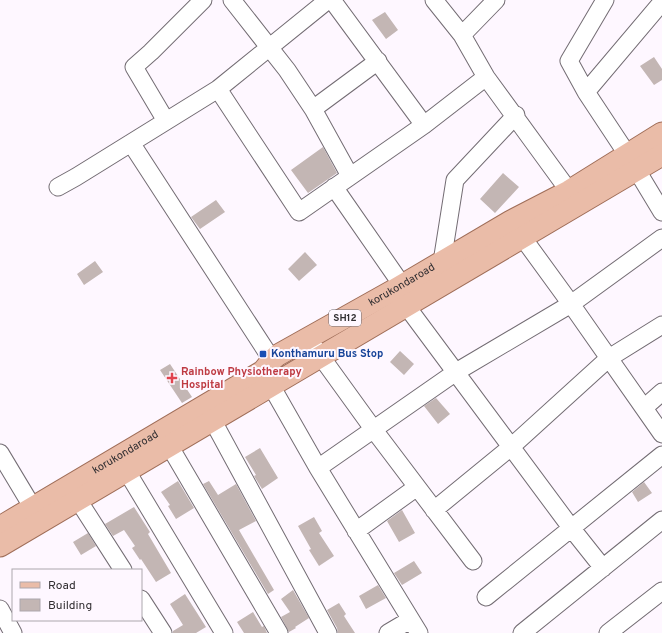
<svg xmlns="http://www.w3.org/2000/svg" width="662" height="633" font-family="Overpass,sans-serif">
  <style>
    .building { fill: #c3b6b4 }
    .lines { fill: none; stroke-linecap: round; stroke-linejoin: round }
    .minor-casing { stroke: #736c73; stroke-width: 19 }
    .major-casing { stroke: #a06e59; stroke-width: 23 }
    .minor { stroke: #fff; stroke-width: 17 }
    .major { stroke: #eabca8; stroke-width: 21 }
    .transit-dot { fill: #1a4fb4; stroke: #fef7ff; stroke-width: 1.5 }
    .health-dot { fill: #e0444e; stroke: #fef7ff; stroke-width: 1.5 }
    .labels { text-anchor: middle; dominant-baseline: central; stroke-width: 4; stroke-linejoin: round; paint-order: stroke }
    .shield { fill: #fef7ff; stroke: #6f6b70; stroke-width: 1 }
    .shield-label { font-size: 10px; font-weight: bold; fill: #322f32 }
    .street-label { font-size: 11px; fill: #322f32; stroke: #fef7ff }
    .transit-label { font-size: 11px; font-weight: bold; fill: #164399; stroke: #fef7ff; text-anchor: start }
    .health-label { font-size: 11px; font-weight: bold; fill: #be3a42; stroke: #fef7ff; text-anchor: start }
  </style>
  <rect width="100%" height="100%" fill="#fef7ff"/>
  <path class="building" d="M385,12L398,30L386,39L372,20Z
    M654,57L662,69V80L654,85L640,66Z
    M323,147L337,173L308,193L291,170Z
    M503,173L519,187L495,213L480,199Z
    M216,200L225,212L200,229L191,217Z
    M305,252L317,265L299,281L288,269Z
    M95,261L103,272L84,285L77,274Z
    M400,351L414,364L404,375L390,362Z
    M170,364L192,397L182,403L160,370Z
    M436,398L450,414L438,424L424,406Z
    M260,448L278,478L262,489L254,476L256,475L245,457Z
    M178,481L194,508L176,519L168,506L170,505L161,492Z
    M209,481L218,495L236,484L256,521L239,530L274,590L268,594L203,484Z
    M644,482L652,493L638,502L632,492Z
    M134,507L150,532L148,534L171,573L156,582L141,559L140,560L132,548L135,546L124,530L113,536L105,524Z
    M402,510L415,533L399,542L387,521Z
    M314,517L322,531L319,533L334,556L319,566L309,550L311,549L298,526Z
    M88,533L96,546L81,555L73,542Z
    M414,561L422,573L402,585L394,573Z
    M378,585L386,598L366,609L359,596Z
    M293,590L309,618L295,627L296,628L289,632L281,617L290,612L281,599Z
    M185,594L206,627L196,633H173V631L183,625L170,604Z
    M339,603L346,614L344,616L355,633H338L337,628L327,610Z
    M253,612L262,627L264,626L267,633H244L237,622Z"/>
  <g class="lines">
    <defs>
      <path id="minor" d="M232,0L287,70L313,109L350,176
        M332,0L424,125
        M434,0L462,35L486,77L569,191
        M605,0L569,61L586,92L627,154L662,212
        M462,35L496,0
        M218,89L299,212L424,125L486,77
        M586,92L662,2
        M313,109L378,61
        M166,121L134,67L151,52L203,0
        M131,143L272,360
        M58,187L76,177L218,89L328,0
        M334,187L402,285
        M515,227L571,304L662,434
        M442,262L455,180L516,115
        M399,296L572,529L603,568
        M314,347L374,430L473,561
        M265,375L318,468L419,633
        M645,407L662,392
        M207,410L328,633
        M163,435L279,633
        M0,453L33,508
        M120,460L224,633
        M318,468L456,372L571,304L662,238
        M71,489L123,570
        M434,510L511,447L609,358L662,325
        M356,531L417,487
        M486,597L662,455
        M141,599L163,633
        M0,609L13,633
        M388,633L410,620
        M522,633L662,520
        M608,633L662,591"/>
      <g id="major">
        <path id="s1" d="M0,527L263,371L272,360L278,355L394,290L511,221L569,191L662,133"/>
        <path d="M0,546L662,155"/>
      </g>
    </defs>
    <use href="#minor" class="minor-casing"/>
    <use href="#major" class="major-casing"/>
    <use href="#minor" class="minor"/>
    <use href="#major" class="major"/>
  </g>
  <rect class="transit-dot" x="259" y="350" width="8" height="8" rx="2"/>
  <path class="health-dot" d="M170 372h4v4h4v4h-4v4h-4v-4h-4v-4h4z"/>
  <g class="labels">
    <rect class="shield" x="329" y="310" width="32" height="16" rx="3"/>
    <g class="shield-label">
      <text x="345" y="318">SH12</text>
    </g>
    <g class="street-label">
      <text stroke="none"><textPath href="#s1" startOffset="470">korukondaroad</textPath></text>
      <text stroke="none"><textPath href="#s1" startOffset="146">korukondaroad</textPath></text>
    </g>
    <g class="transit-label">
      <text x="271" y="354">Konthamuru Bus Stop</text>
    </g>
    <g class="health-label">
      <text x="181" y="372">Rainbow Physiotherapy<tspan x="181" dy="13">Hospital</tspan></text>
    </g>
  </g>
  <rect x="12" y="569" width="130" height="52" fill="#fef7ff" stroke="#aca7ad"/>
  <rect x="20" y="582" width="20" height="6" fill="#eabca8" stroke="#aca7ad"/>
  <text x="48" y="589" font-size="12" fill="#322f32">Road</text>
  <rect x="20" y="599" width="20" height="12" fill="#c3b6b4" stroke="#aca7ad"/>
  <text x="48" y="609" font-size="12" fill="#322f32">Building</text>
</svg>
